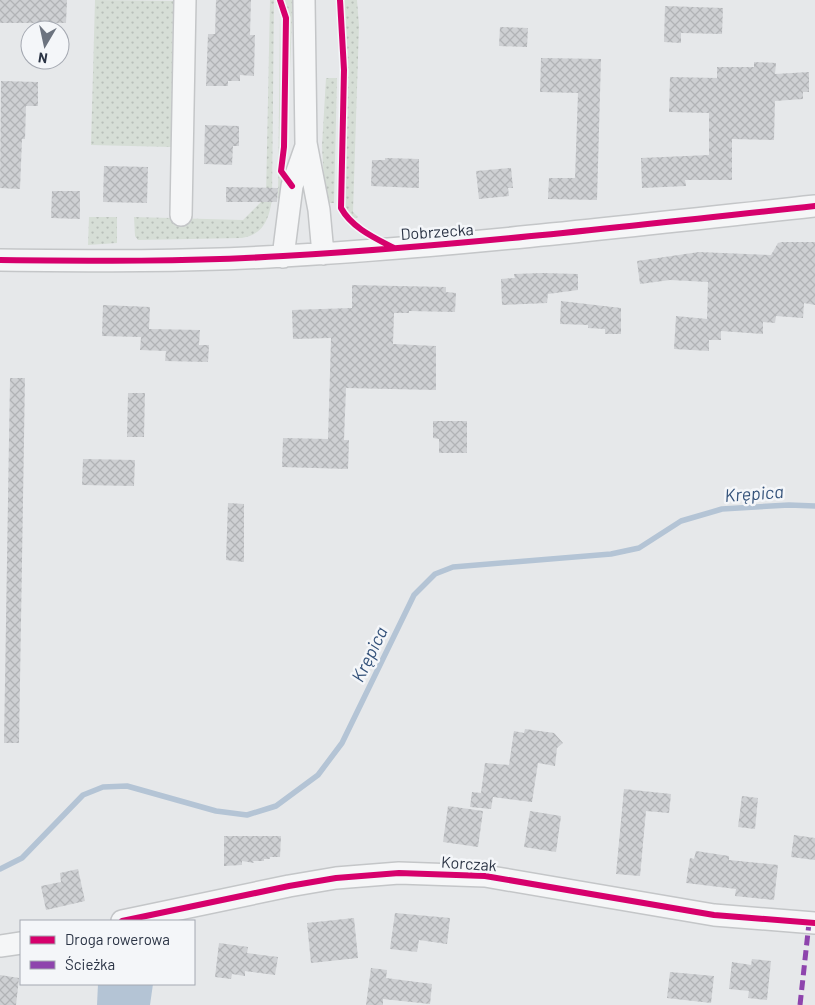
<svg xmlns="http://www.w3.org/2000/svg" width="815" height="1005" font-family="Barlow,sans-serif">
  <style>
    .grass { fill: url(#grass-dots) }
    .water { fill: #b4c4d5 }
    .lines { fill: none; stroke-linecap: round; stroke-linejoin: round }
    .stream { stroke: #b4c4d5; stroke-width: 5.5 }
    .building { fill: url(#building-cross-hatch) }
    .minor-casing { stroke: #c4c6c8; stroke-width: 24 }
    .minor { stroke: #f5f6f7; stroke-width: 21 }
    .quiet { stroke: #8e44ad; stroke-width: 5; stroke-dasharray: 10 5; stroke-linecap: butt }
    .cycleway-casing { stroke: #f4f6f9; stroke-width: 9 }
    .cycleway { stroke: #d6006c; stroke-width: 6 }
    .labels { text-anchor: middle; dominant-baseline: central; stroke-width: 5; stroke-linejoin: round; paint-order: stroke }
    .street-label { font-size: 16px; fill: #2b3445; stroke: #f4f6f9 }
    .water-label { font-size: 18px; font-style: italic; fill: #34527a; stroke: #f4f6f9 }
  </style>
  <defs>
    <pattern id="grass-dots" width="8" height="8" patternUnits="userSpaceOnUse" patternTransform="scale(1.25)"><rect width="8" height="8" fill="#d6ded6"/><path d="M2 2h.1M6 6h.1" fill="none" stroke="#b8bfb9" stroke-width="1.8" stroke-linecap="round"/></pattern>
    <pattern id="building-cross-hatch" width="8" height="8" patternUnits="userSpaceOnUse" patternTransform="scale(1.25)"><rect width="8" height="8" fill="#ced0d3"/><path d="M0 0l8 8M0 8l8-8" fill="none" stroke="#b1b3b6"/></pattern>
  </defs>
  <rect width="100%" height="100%" fill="#e6e8ea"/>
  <path class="grass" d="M95,0L173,1L171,147L91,145Z
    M270,0H274L272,199C269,219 264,234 242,238L138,240L135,236L134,217L243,220L266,197Z
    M284,0H293L287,136L288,19Z
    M343,0H357L359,26L353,212L358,217L354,219L345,208L347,83Z
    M280,9L281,140L278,171L282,178L278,202Z
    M326,78H337L334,203H325L322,146Z
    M89,217H117V243L88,245Z"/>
  <path class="water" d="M98,984H153L150,1005H97Z"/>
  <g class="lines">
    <path class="stream" d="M0,869L22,858L83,795L103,787L127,786L216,811L247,815L276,806L318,775L342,743L414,595L435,574L453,567L611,554L639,548L681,521L722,509L789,505L815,506"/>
  </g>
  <path class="building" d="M0,0H67L66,23H0Z
    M216,0H251L250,35H255L254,76L240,75V81H228V86H206L208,34H215Z
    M665,6L723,8L722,34L681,33V43L664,42Z
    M500,27L528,28L527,47L499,46Z
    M541,58L601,59L597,200L548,199L549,178H575L578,93L540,92Z
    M754,62L776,63L775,74L809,72V92H803V99L775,101L774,140L732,139V180H685L686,186L642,188L641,158L709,155V113L669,112L670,77L717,78V67H754Z
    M1,81L38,82V106H26L25,139H22L20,189L0,188Z
    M205,125L239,126V146H233L232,165L204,164Z
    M385,158L419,159V188L371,186L372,160H385Z
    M104,166L148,167L147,203L103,202Z
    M511,168L513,188H508L509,196L479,199L476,171Z
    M226,187L278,188L277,202H226Z
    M52,191H80V219L51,218Z
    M782,242H815V305L804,303L803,318L776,316L775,323L763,322V334L721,331V340H709V351L674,349L676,316L707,319L708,282L670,280L640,284L637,261L699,252L771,255L778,243Z
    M542,273L578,274V290L548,294L547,303L502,305L501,279L515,278L514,274Z
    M352,285L446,287V292L456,293L455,312L409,311V313H394L393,344L436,346V390L346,388L344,440H349L348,469L282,467L283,438L328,439L331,338L293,339L292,310L352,308Z
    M561,301L621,308V334H605V329L588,328V325L560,324Z
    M103,305L150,307L149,329L200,330L199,345H209L208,362L165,361L166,351L140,350L141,337L102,336Z
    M10,378H25L19,743H4Z
    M128,393H145L144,437H127Z
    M433,421H467V453H439V439L433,438Z
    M83,459L135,460L134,486L82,485Z
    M228,503L244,504V562L226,560Z
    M525,729L554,733L563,743L557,748L555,766L538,763L532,802L493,797L491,809L470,807L472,792L481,793L485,763L509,765L514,731L524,733Z
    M624,789L671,794L669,813L646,811L640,876L616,874Z
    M742,796L758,798L755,829L738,827Z
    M448,806L483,811L478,847L443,842Z
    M530,811L561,816L556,852L524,847Z
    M794,835L815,838V860L791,857Z
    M224,836H281L280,857H270V859H264V861H253L254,863L242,861V865L224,866Z
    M696,851L729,856V860L778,865L774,900L735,896L736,889L686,883L690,858L694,859Z
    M78,869L85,901L46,910L41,886L61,882L60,873Z
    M395,913L450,918L447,944L419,940L417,952L390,949Z
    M354,918L358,958L311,963L307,923Z
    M219,943L248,947L247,953L278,957L275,975L245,971V976L232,974L231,979L215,977Z
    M752,959L771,961L767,1000L748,998L749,991L729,989L732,962L751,965Z
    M371,968L387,970L386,978L432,984L430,1004L383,999V1005H366Z
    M670,972L714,976L711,1003L667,998Z
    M0,975L19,978L16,1005H0Z"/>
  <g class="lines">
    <defs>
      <path id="minor" d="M304,0L306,143L319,210L323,254
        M181,215L185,0
        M283,257L292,186L306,146
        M0,260C94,261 189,262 283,256C461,246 638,225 815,206
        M122,921L289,886L336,878L399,873L485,876L714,915L815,923
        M0,946L21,943"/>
    </defs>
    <use href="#minor" class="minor-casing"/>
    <use href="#minor" class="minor"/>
    <path class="quiet" d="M800,1005L809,923"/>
    <defs>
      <path id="cycleway" d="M280,0L286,18L284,147L281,171L292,186
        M340,0L344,70L341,208C352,228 375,238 394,248
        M0,260C94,261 189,262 283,256C461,246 638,225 815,206
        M122,921L289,886L336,878L399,873L485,876L714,915L815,923"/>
    </defs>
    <use href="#cycleway" class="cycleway-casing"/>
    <use href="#cycleway" class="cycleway"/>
  </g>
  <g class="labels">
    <g class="street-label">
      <text transform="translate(437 231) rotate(-4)">Dobrzecka</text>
      <text transform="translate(469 863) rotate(4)">Korczak</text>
    </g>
    <g class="water-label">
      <text transform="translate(754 493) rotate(-4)">Krępica</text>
      <text transform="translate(369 654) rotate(-64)">Krępica</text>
    </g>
  </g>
  <rect x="20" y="920" width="175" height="65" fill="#f4f6f9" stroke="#a4a8b1"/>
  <rect x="30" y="936" width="25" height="8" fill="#d6006c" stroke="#a4a8b1"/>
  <text x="65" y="945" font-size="15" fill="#2b3445">Droga rowerowa</text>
  <rect x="30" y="961" width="25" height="8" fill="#8e44ad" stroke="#a4a8b1"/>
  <text x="65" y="970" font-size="15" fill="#2b3445">Ścieżka</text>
  <g transform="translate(45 45) rotate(189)"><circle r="24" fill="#f4f6f9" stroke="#a4a8b1"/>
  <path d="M0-4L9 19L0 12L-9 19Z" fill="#6c737f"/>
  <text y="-8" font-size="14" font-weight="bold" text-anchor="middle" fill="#2b3445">N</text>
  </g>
</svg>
